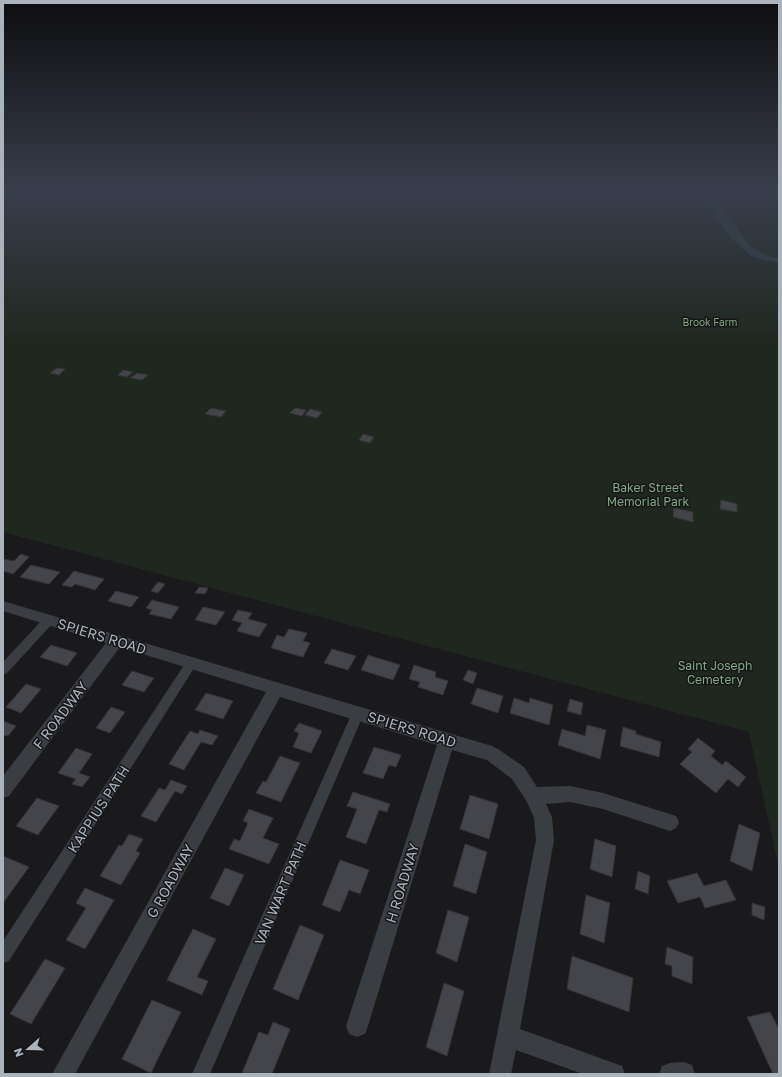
<svg xmlns="http://www.w3.org/2000/svg" width="782" height="1077" font-family="'Golos Text',sans-serif">
  <style>
    .green { fill: #1f281f }
    .water { fill: #2e3c42 }
    .building { fill: #44454a; stroke: #343439 }
    .lines { fill: none; stroke-linecap: round; stroke-linejoin: round }
    .pedestrian { fill: #3a3d42; fill-rule: evenodd }
    .minor { fill: #3a3d42; fill-rule: evenodd }
    .labels { text-anchor: middle; dominant-baseline: central; stroke-width: 3; stroke-linejoin: round; paint-order: stroke }
    .far-park-label { font-size: 10px; fill: #83a981; stroke: #151518 }
    .park-label { font-size: 12px; fill: #83a981; stroke: #151518 }
    .near-street-label { font-size: 14px; fill: #abb3bd; stroke: #151518 }
  </style>
  <rect width="100%" height="100%" fill="#1a1a1d"/>
  <path class="green" d="M3,192H779V869L749,732L3,532Z"/>
  <path class="water" d="M699,192H708L732,221L748,244L767,256L779,258V263L752,257L732,239Z"/>
  <path class="building" d="M57,368L65,369L59,375L50,373Z
    M123,370L133,372L127,377L118,375Z
    M137,373L148,375L142,380L131,378Z
    M211,408L226,411L221,417L205,414Z
    M295,408L306,410L302,416L290,413Z
    M310,409L322,412L317,418L305,415Z
    M363,434L374,437L370,443L359,440Z
    M721,500L737,504V512L720,509Z
    M674,508L693,512V522L673,517Z
    M21,554L29,557L13,574L3,571V559L14,561Z
    M31,565L60,572L49,584L20,577Z
    M74,571L104,579L95,590L75,584L72,587L62,585Z
    M158,582L165,584L158,593L151,591Z
    M199,587L208,588L205,594L195,593Z
    M116,591L139,597L131,607L108,601Z
    M152,600L179,607L171,619L149,614L152,610L146,608Z
    M203,607L225,612L216,625L195,620Z
    M238,610L252,613L248,619L267,624L259,637L237,631L242,623L232,620Z
    M289,629L307,633L303,641L310,643L303,657L271,648L277,635L284,637Z
    M51,645L77,653L67,666L40,657Z
    M332,649L356,656L348,670L324,663Z
    M368,655L400,665L393,680L361,670Z
    M414,665L436,672L435,677L448,681L443,695L418,687L420,682L409,679Z
    M468,670L477,673L473,684L463,680Z
    M132,671L154,678L144,692L122,685Z
    M26,684L41,689L21,713L6,707Z
    M477,688L503,696L498,713L471,704Z
    M206,693L233,701L223,719L195,710Z
    M514,698L529,703L530,698L553,705L549,725L510,713Z
    M570,699L583,703L581,715L567,711Z
    M111,707L125,712L110,733L96,728Z
    M3,721L16,726L8,736L3,735Z
    M299,723L322,731L311,753L293,747L299,733L294,731Z
    M587,725L606,730L600,759L558,745L562,729L585,736Z
    M623,727L636,731V734L661,742L659,757L620,746Z
    M200,730L218,736L212,745L201,742L184,770L169,764L190,731L198,734Z
    M698,738L715,751L711,756L722,765L726,761L746,777L738,787L728,779L716,793L680,764L692,752L688,749Z
    M374,747L401,755L396,767L389,765L383,779L363,773Z
    M76,748L92,754L79,773L90,777L82,787L72,784L76,779L58,773Z
    M280,756L300,763L281,802L256,793L263,781L266,782Z
    M171,780L187,786L182,794L175,791L156,822L141,816L159,788L165,790Z
    M353,792L390,804L387,812L379,810L366,844L346,837L357,809L347,806Z
    M470,795L498,804L489,839L460,829Z
    M37,798L59,806L38,835L16,826Z
    M249,809L273,818L263,838L279,844L269,864L229,849L234,839L240,841L248,823L243,821Z
    M739,824L760,833L752,871L730,861Z
    M129,834L143,839L136,851L140,853L121,885L100,876L119,845L122,846Z
    M595,839L616,846L612,877L590,869Z
    M465,844L487,852L476,894L453,886Z
    M3,856L29,867L3,903Z
    M340,860L369,870L360,894L349,890L340,912L322,905Z
    M225,868L244,875L229,906L210,898Z
    M638,871L650,876L648,894L635,889Z
    M697,873L704,886L726,880L736,900L705,908L700,897L678,903L667,881Z
    M85,888L114,900L85,949L66,940L86,908L76,903Z
    M586,895L610,903L604,943L580,934Z
    M752,903L765,907L764,920L752,915Z
    M448,910L469,917L457,962L436,953Z
    M300,925L324,935L298,1000L273,989Z
    M193,929L216,939L197,977L208,981L202,995L167,980Z
    M667,947L693,957L692,984L672,976V966L665,964Z
    M572,956L633,978L629,1012L567,989Z
    M45,959L65,968L31,1024L10,1014Z
    M444,983L464,991L447,1056L426,1047Z
    M152,1000L181,1012L151,1073L122,1059Z
    M770,1012L779,1029V1074H773L747,1017Z
    M273,1022L290,1029L272,1074L242,1073L259,1032L268,1035Z"/>
  <g class="lines">
    <path class="pedestrian" d="M49,616L53,617L55,620L53,623L7,673L3,675V662L45,617Z
      M192,657L196,659L198,662L196,665L9,961L3,963V941L188,659Z
      M358,708L362,709L364,713L210,1074H192L352,713L354,709Z"/>
    <path class="minor" d="M3,601L492,746L498,749L524,767L537,787L570,786L603,793L676,816L679,822L676,828L670,831L603,809L570,802L546,804L552,817L554,840L520,1029L622,1066L625,1074H583L516,1050L511,1074H489L536,840L534,818L527,802L512,779L487,760L452,750L368,1026L365,1034L357,1037L349,1034L346,1026L437,745L280,697L75,1074H52L266,692L120,647L9,796L3,798V776L106,643L3,611Z
      M684,1062L692,1065L695,1074H659L662,1066L670,1063Z"/>
  </g>
  <linearGradient id="sky" x2="0" y2="1"><stop stop-color="#0e0e10"/><stop offset="0.56" stop-color="#383e4c"/><stop offset="1" stop-color="#383e4c" stop-opacity="0"/></linearGradient>
  <rect width="782" height="342" fill="url(#sky)"/>
  <g class="labels">
    <g class="far-park-label">
      <text x="710" y="322">Brook Farm</text>
    </g>
    <g class="park-label">
      <text x="648" y="487">Baker Street<tspan x="648" dy="14">Memorial Park</tspan></text>
      <text x="715" y="665">Saint Joseph<tspan x="715" dy="14">Cemetery</tspan></text>
    </g>
    <g class="near-street-label">
      <text transform="translate(102 636) rotate(17)">SPIERS ROAD</text>
      <text transform="translate(60 715) rotate(-53)">F ROADWAY</text>
      <text transform="translate(412 729) rotate(17)">SPIERS ROAD</text>
      <text transform="translate(98 809) rotate(-57)">KAPPIUS PATH</text>
      <text transform="translate(170 881) rotate(-61)">G ROADWAY</text>
      <text transform="translate(402 883) rotate(-73)">H ROADWAY</text>
      <text transform="translate(280 893) rotate(-67)">VAN WART PATH</text>
    </g>
  </g>
  <rect width="782" height="1077" fill="none" stroke="#abb3bd" stroke-width="8"/>
  <g transform="translate(28 1049) rotate(250)" stroke="#151518" stroke-width="3" paint-order="stroke">
  <path d="M0-3L7 15L0 10L-7 15Z" fill="#abb3bd"/>
  <text y="-6" font-size="11" font-weight="bold" text-anchor="middle" fill="#abb3bd">N</text>
  </g>
</svg>
